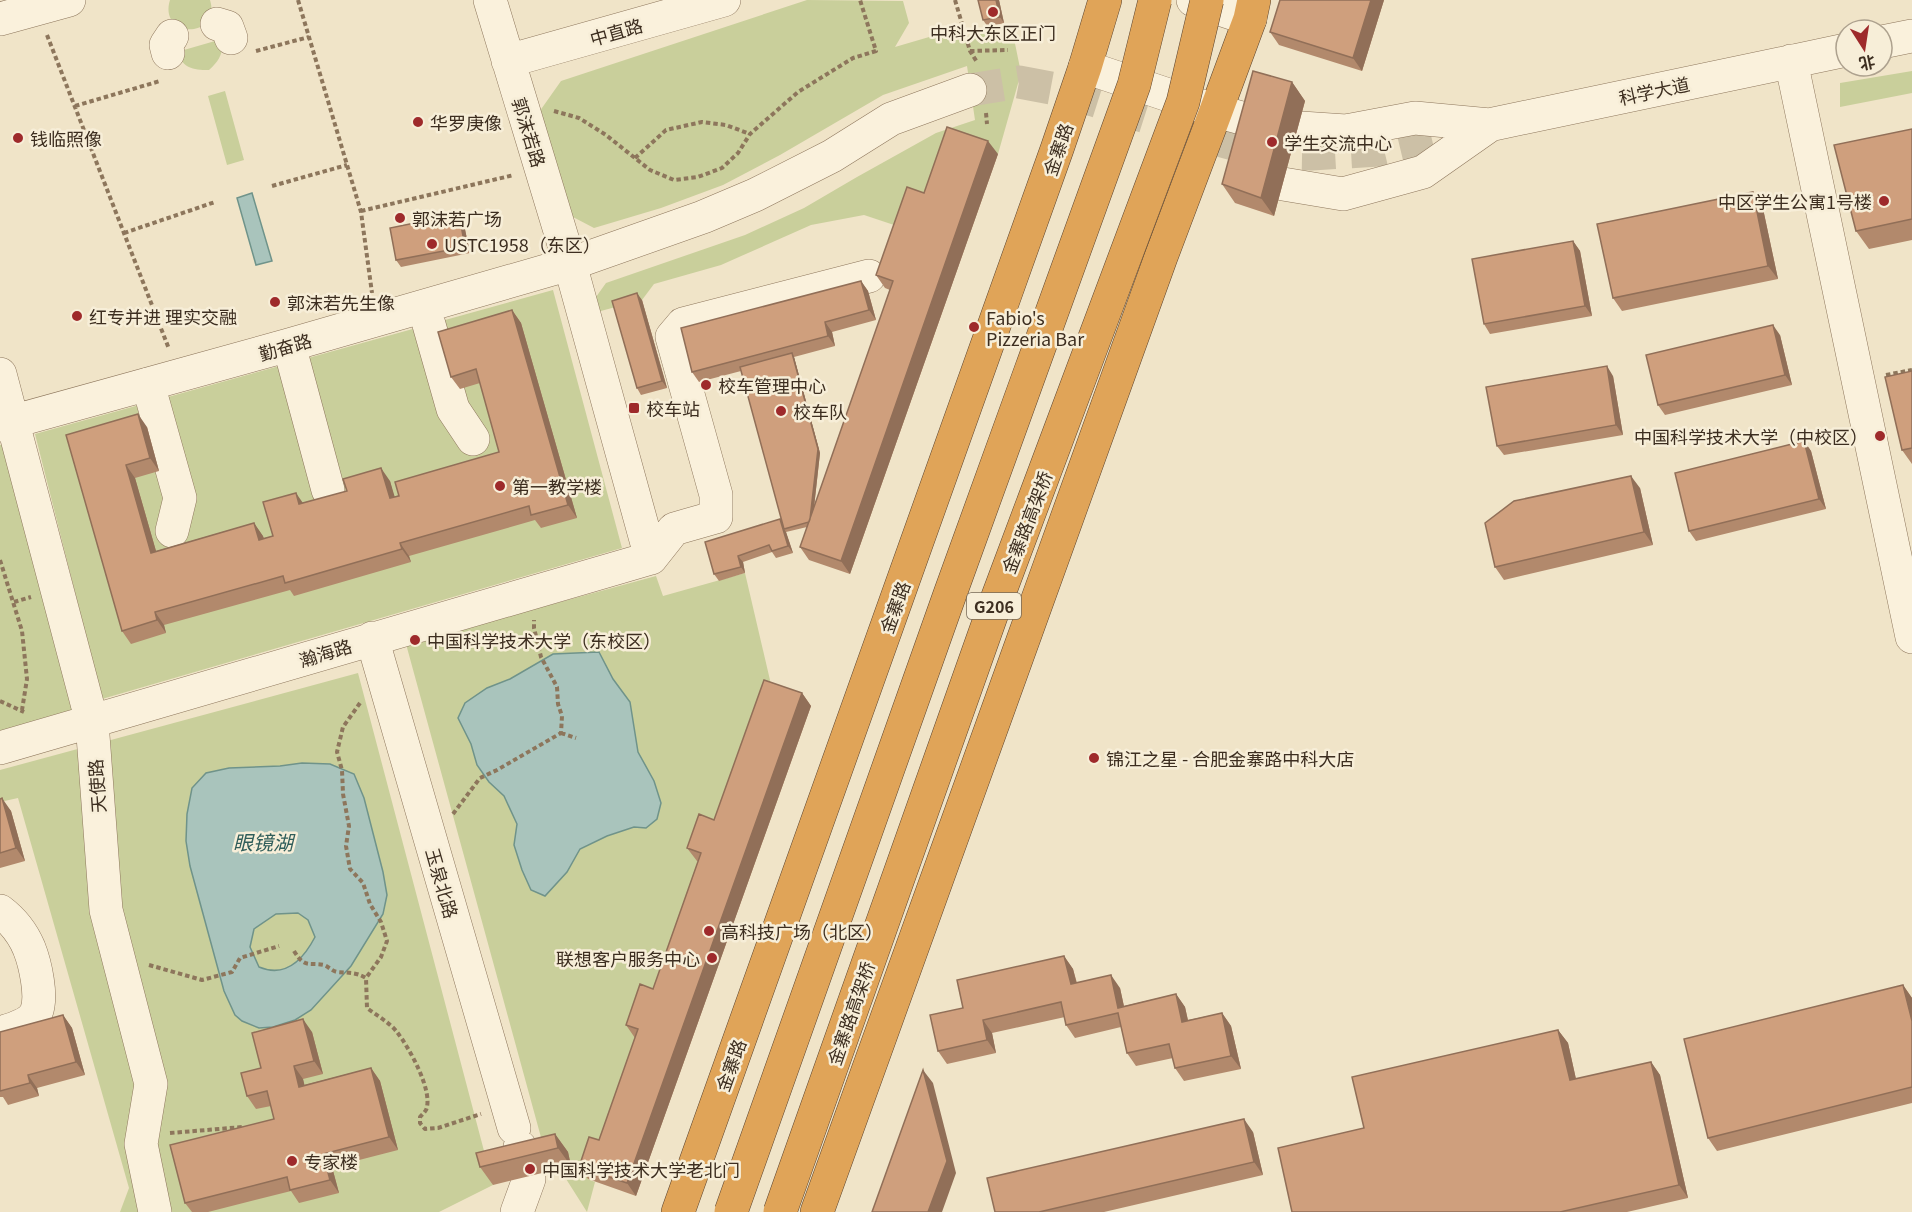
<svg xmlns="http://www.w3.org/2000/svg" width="1912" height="1212" font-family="Georgia,'Noto Sans SC',serif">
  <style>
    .green { fill: #c9cf9b }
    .water { fill: #a9c4bc; stroke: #6f938a; stroke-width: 1.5; fill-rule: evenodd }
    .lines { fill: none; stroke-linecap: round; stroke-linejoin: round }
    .minor-tunnel { stroke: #ccc0a6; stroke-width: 33; stroke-dasharray: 33 16; stroke-linecap: butt }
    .minor-casing { stroke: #8d765c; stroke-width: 34 }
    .highway-casing { stroke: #5b4430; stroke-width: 34 }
    .path { stroke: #8d765c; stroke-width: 4; stroke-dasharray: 4.5 3; stroke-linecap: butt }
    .minor { stroke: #faf1dc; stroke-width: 33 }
    .highway { stroke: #e0a458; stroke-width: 33 }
    .highway-bridge-casing { stroke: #5b4430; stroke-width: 34; stroke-linecap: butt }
    .highway-bridge { stroke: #e0a458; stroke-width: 33 }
    .wall { fill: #b2896c }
    .shaded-wall { fill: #916f58 }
    .building { fill: #cf9f7d; stroke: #916f58; stroke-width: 1.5 }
    .poi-dot { fill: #9e2a2b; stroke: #f7eed8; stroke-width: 2 }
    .labels { text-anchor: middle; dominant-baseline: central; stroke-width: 5; stroke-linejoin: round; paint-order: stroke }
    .shield { fill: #f7eed8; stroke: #756857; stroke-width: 1.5 }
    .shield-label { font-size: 16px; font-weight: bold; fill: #3d2e20 }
    .street-label { font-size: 18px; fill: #3d2e20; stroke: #f7eed8 }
    .poi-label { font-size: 18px; fill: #3d2e20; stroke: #f7eed8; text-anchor: start }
    .water-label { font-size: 20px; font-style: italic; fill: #2f5d5a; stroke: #f7eed8 }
  </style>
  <rect width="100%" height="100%" fill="#f0e4c8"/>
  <path class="green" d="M170,0H210C222,39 158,39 170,0Z
    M807,0L903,1L909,23L895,47L953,30L957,39L1011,24L1021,73L998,154L956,140L906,229L864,215L811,225L721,265L654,284L642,300L597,312L596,297L606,283L745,235L804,208L857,177L936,133L975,120L967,66L883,95L780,155L723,185L661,208L594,228L573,217L565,202L537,115L561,81Z
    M222,39C224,53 219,61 209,70C192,70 183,68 177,52Z
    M1912,71V93L1840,107V83Z
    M225,91L244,160L227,165L208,96Z
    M553,290L622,548L102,699L35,434Z
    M3,444L73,711L0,731V445Z
    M745,573L773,693L710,866L635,1038L588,1179L595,1182L587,1212L542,1141L406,644L656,576L663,596Z
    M358,673L493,1185L439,1212H120L129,1188L18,798L0,802V770Z"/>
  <path class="water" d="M252,193L272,261L256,265L237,198Z
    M599,652L613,679L630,702L638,752L654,781L661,803L657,819L646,828L634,827L607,836L580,849L567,872L545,896L531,890L522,870L514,845L517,824L504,796L489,782L477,765L471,744L458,718L465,703L487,688L510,679L553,654Z
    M302,763L330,764L354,774L364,798L383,872L387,895L383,914L351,966L311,1010L295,1020L273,1027L259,1028L242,1021L235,1015L224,991L190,866L186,841L187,814L192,788L206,773L229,768L280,766ZM298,913L308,920L315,937C303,960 285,978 259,967L250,947L254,929L276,914Z"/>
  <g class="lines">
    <path class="minor-tunnel" d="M970,90L1019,82L1062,90L1215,139L1267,153L1312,154L1379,150L1462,130"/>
    <defs>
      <path id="minor" d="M490,0L570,264L651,558
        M1193,0L1250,19
        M0,19L69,0
        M217,24L227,27L231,38
        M1882,42L1912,36
        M168,53L166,45L172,36
        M508,61L724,0
        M1791,61L1912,637
        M1085,67L1216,111L1271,126L1346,131L1415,118L1490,125
        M1470,129L1846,50
        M1283,184L1343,194L1423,172L1490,125
        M424,307L453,409L473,439
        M289,345L328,490
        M0,374L92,722L106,910L151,1084L141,1144L155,1212
        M148,384L180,498L172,531
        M0,425L289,345L570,264L703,217L755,195L832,156L891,119L970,90
        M651,558L674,529L716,517V495L672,337L683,324L869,276
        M372,638L514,1128
        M0,748L651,558
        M0,911C12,920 23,934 29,948C35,963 43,997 36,1013C30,1025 12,1029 0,1033
        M517,1212L529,1179L520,1147"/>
      <path id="highway" d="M678,1212L1057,149L1085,67L1105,0
        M817,1212L1161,257L1216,111L1250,19L1254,0"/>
    </defs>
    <use href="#minor" class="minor-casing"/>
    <use href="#highway" class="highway-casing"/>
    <path class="path" d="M298,0L361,212L372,293
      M955,0L970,51L977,62
      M47,35L169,349
      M256,51L309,37
      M970,51L1008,50
      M75,106L160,81
      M554,111L579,118L606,135L650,170L674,180L698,177L722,168L738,153L750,134L798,92L853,58L876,51L860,0
      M986,113L987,124
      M635,158L666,130L702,122L726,125L750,134
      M272,186L347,165
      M361,211L514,175
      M124,233L215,202
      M1886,375L1912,370
      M0,560L22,631L27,679L22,710
      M14,602L31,597
      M0,701L24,712
      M360,703L343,727L337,752L342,770L343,794L349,826L346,846L350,869L363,883L370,904L381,922L387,941L381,957L366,978
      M561,733L576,738
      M453,814L480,778L497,770L561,733L562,716L558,704L557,687L541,657L534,628V620
      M294,951C305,969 309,962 324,965C329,967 332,971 337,972C349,973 356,972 366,978L367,1008C376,1015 389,1022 397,1032C408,1046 434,1091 426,1110C424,1113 422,1115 420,1117V1123L425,1129L438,1128L481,1114
      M149,965L202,980L232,972L240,958L279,946
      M170,1133L243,1127"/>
    <use href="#minor" class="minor"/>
    <use href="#highway" class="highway"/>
    <defs>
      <path id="highway-bridge" d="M731,1212L950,594L1134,85L1155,0
        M780,1212L997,599L1183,102L1207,0"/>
    </defs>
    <use href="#highway-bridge" class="highway-bridge-casing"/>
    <use href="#highway-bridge" class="highway-bridge"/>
  </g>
  <path class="wall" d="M978,0H999L1004,23L988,27L983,20Z
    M1384,0L1362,71L1279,45L1270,32Z
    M1292,82L1305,101L1274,216L1235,203L1222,184Z
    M1912,129V240L1869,249L1856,231Z
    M998,154L850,574L809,560L800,547L807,527L786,532L793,553L776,558L772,552L743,562L745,573L719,581L714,574L705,542L783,524L741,371L699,382L692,372L861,281L868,291L876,320L832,332L835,346L794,357L820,453L814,508L890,290L885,288L876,275L924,193Z
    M1762,204L1778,279L1622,311L1613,298Z
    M459,214L463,220L470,253L401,267L396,260Z
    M1573,241L1580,251L1592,316L1490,334L1484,324Z
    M642,300L667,388L641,395L637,388Z
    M512,310L521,323L577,518L541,528L535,520L409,556L411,562L294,596L290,590L164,625L166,633L131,644L122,631L66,435L147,427L159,471L135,478L156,551L254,523L264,538L273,536L302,503L390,481L394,497L499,452L480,383L460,389L451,377Z
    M1780,335L1792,385L1665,415L1658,405Z
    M1912,371V464L1902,450Z
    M1613,376L1623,435L1504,455L1497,446Z
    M1804,441L1811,451L1826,509L1696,541L1689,531Z
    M1640,488L1653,545L1504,580L1495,567Z
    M802,693L811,706L636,1196L588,1179L579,1167L599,1140L635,1038L626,1025L653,989L698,861H697L687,848L714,820Z
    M0,799L11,811L25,861L0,868Z
    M1064,956L1073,969L1077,983L1120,988L1124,1006L1176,994L1185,1007L1188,1020L1222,1013L1231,1026L1241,1069L1184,1081L1175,1068L1173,1058L1136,1066L1127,1053L1121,1027L1075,1038L1066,1025L1065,1017L992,1033L996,1053L947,1064L938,1051L963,1008Z
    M1903,985L1912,998V1103L1717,1151L1708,1138Z
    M63,1015L72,1028L85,1075L37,1088L39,1096L8,1105L3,1097H0V1032Z
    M1558,1030L1568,1043L1576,1079L1651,1062L1660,1075L1688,1198L1627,1212H1292L1364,1128Z
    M312,1032L323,1074L303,1079L304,1085L371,1068L380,1081L398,1150L332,1167L339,1193L299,1203L291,1191L208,1212H192L185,1203L274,1119L271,1106L256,1109L247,1096Z
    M1253,1132L1263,1175L1104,1212H995Z
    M555,1134L568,1152L571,1166L493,1185L480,1167Z"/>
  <path class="shaded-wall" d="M996,0H999L1004,23L1000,17Z
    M1371,0H1384L1362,71L1353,58Z
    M1292,82L1305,101L1274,216L1261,198Z
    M988,141L998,154L850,574L841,561Z
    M1753,192L1762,204L1778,279L1768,266Z
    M459,214L463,220L470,253L465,247Z
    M1573,241L1580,251L1592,316L1585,306Z
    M861,281L868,291L876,320L869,310Z
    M637,293L642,300L667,388L662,381Z
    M512,310L521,323L577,518L568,505Z
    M825,322L832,332L835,346L828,336Z
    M1773,325L1780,335L1792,385L1785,375Z
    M792,353L794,357L820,453L812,525Z
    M1607,366L1613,376L1623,435L1616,425Z
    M138,414L147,427L159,471L150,458Z
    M1804,441L1811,451L1826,509L1819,499Z
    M126,465L135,478L160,565L151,553Z
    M381,468L390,481L399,511L390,498Z
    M1631,476L1640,488L1653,545L1644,532Z
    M296,493L305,506L299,504Z
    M780,519L785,526L784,529L786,532L793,553L788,546Z
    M254,523L263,536L268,553L259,540Z
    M400,543L409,556L411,562L402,549Z
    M738,556L743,562L745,573L741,567Z
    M155,612L164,625L166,633L157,620Z
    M802,693L811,706L636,1196L627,1183Z
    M2,798L11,811L25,861L16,848Z
    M1064,956L1073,969L1080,997L1071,984Z
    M1111,975L1120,988L1127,1021L1118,1008Z
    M1903,985L1912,998V1021Z
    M1176,994L1185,1007L1191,1035L1182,1022Z
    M1222,1013L1231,1026L1241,1069L1231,1056Z
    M63,1015L72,1028L85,1075L76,1062Z
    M303,1019L312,1032L323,1074L314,1061Z
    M983,1020L992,1033L996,1053L987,1040Z
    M1558,1030L1568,1043L1579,1093L1570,1080Z
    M1651,1062L1660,1075L1688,1198L1679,1185Z
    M294,1066L303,1079L308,1099L299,1087Z
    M371,1068L380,1081L398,1150L389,1137Z
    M923,1070L933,1083L956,1173L942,1212H928Z
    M28,1075L37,1088L39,1096L30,1083Z
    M1244,1119L1253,1132L1263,1175L1254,1162Z
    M555,1134L568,1152L571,1166L558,1148Z
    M323,1154L332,1167L339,1193L330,1180Z"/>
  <path class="building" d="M978,0H996L1000,17L983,20Z
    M1280,0H1371L1353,58L1270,32Z
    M1253,71L1292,82L1261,198L1222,184Z
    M947,127L988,141L841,561L800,547L893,281L876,275L907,187L924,193Z
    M1912,129V219L1856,231L1834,145Z
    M1753,192L1768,266L1613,298L1597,224Z
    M459,214L465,247L396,260L390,228Z
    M1573,241L1585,306L1484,324L1472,259Z
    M861,281L869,310L825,322L828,336L692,372L681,328Z
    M637,293L662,381L637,388L612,301Z
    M512,310L568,505L531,515L529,506L400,543L402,549L285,583L283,576L155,612L157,620L122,631L66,435L138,414L150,458L126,465L151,553L254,523L259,540L273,536L263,502L296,493L299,504L347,491L343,479L381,468L390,498L399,496L395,482L499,452L476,369L451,377L438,332Z
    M1773,325L1785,375L1658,405L1646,355Z
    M792,353L818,449L810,519L809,522L784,529L740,367Z
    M1607,366L1616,425L1497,446L1486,387Z
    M1912,371V448L1902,450L1885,377Z
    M1804,441L1819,499L1689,531L1675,473Z
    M1631,476L1644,532L1495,567L1485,523L1514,501Z
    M780,519L788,546L772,551L769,545L738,556L741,567L714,574L705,542Z
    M764,680L802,693L627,1183L579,1167L589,1137L599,1140L638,1029L626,1025L640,984L653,989L701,853L687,848L699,814L714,820Z
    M2,798L16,848L0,853V799Z
    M1064,956L1071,984L1111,975L1118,1008L1176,994L1182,1022L1222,1013L1231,1056L1175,1068L1169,1044L1127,1053L1118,1013L1066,1025L1061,1002L983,1020L987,1040L938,1051L930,1015L963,1008L957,980Z
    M1903,985L1912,1021V1087L1708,1138L1684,1039Z
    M63,1015L76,1062L28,1075L30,1083L0,1091V1032Z
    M303,1019L314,1061L294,1066L299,1087L371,1068L389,1137L323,1154L330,1180L290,1190L287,1177L185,1203L170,1145L274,1119L267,1091L247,1096L241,1073L261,1068L252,1033Z
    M1558,1030L1570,1080L1651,1062L1679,1185L1560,1212H1292L1278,1148L1364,1128L1352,1077Z
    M923,1070L947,1161L928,1212H872Z
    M1244,1119L1254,1162L1039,1212H995L987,1178Z
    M555,1134L558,1148L480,1167L476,1153Z"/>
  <g class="poi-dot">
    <circle cx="993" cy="12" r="6"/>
    <circle cx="418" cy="122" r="6"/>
    <circle cx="18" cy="138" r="6"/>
    <circle cx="1272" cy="142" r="6"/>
    <circle cx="1884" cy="201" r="6"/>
    <circle cx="400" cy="218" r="6"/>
    <circle cx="432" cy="244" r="6"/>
    <circle cx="275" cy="302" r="6"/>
    <circle cx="77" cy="316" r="6"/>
    <circle cx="974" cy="327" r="6"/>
    <circle cx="706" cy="385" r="6"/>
    <rect x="628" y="402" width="12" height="12" rx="3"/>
    <circle cx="781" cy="411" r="6"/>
    <circle cx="1880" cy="436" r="6"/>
    <circle cx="500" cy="486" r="6"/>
    <circle cx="415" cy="640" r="6"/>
    <circle cx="1094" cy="758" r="6"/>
    <circle cx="709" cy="931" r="6"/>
    <circle cx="712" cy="958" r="6"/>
    <circle cx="292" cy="1161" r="6"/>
    <circle cx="530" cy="1169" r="6"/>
  </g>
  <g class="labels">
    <rect class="shield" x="967" y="593" width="54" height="26" rx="4.5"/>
    <g class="shield-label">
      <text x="994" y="606">G206</text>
    </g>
    <g class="street-label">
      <text transform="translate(616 31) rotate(-16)">中直路</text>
      <text transform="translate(1654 90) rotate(-12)">科学大道</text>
      <text transform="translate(530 132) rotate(73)">郭沫若路</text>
      <text transform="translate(1057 149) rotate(-71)">金寨路</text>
      <text transform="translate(285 346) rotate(-16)">勤奋路</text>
      <text transform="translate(1026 522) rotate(-69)">金寨路高架桥</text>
      <text transform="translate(894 607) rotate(-70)">金寨路</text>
      <text transform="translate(325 652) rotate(-17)">瀚海路</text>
      <text transform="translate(96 786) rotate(-94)">天使路</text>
      <text transform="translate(443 883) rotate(74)">玉泉北路</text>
      <text transform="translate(850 1013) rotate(-71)">金寨路高架桥</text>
      <text transform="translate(730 1065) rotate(-70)">金寨路</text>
    </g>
    <g class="poi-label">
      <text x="993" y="32" text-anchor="middle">中科大东区正门</text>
      <text x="430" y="122">华罗庚像</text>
      <text x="30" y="138">钱临照像</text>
      <text x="1284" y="142">学生交流中心</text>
      <text x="1872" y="201" text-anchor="end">中区学生公寓1号楼</text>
      <text x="412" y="218">郭沫若广场</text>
      <text x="444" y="244">USTC1958（东区）</text>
      <text x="287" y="302">郭沫若先生像</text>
      <text x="89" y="316">红专并进 理实交融</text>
      <text x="986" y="317">Fabio's<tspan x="986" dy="21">Pizzeria Bar</tspan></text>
      <text x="718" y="385">校车管理中心</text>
      <text x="646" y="408">校车站</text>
      <text x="793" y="411">校车队</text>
      <text x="1868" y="436" text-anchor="end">中国科学技术大学（中校区）</text>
      <text x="512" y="486">第一教学楼</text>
      <text x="427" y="640">中国科学技术大学（东校区）</text>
      <text x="1106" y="758">锦江之星 - 合肥金寨路中科大店</text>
      <text x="721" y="931">高科技广场（北区）</text>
      <text x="700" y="958" text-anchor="end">联想客户服务中心</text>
      <text x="304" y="1161">专家楼</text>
      <text x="542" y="1169">中国科学技术大学老北门</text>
    </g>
    <g class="water-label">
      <text x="263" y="841">眼镜湖</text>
    </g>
  </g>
  <g transform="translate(1864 48) rotate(168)"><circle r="28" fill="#f7eed8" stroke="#ada18e" stroke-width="1.5"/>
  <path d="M0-4.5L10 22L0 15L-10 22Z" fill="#9e2a2b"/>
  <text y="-9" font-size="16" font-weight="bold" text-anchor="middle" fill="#3d2e20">北</text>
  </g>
</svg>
